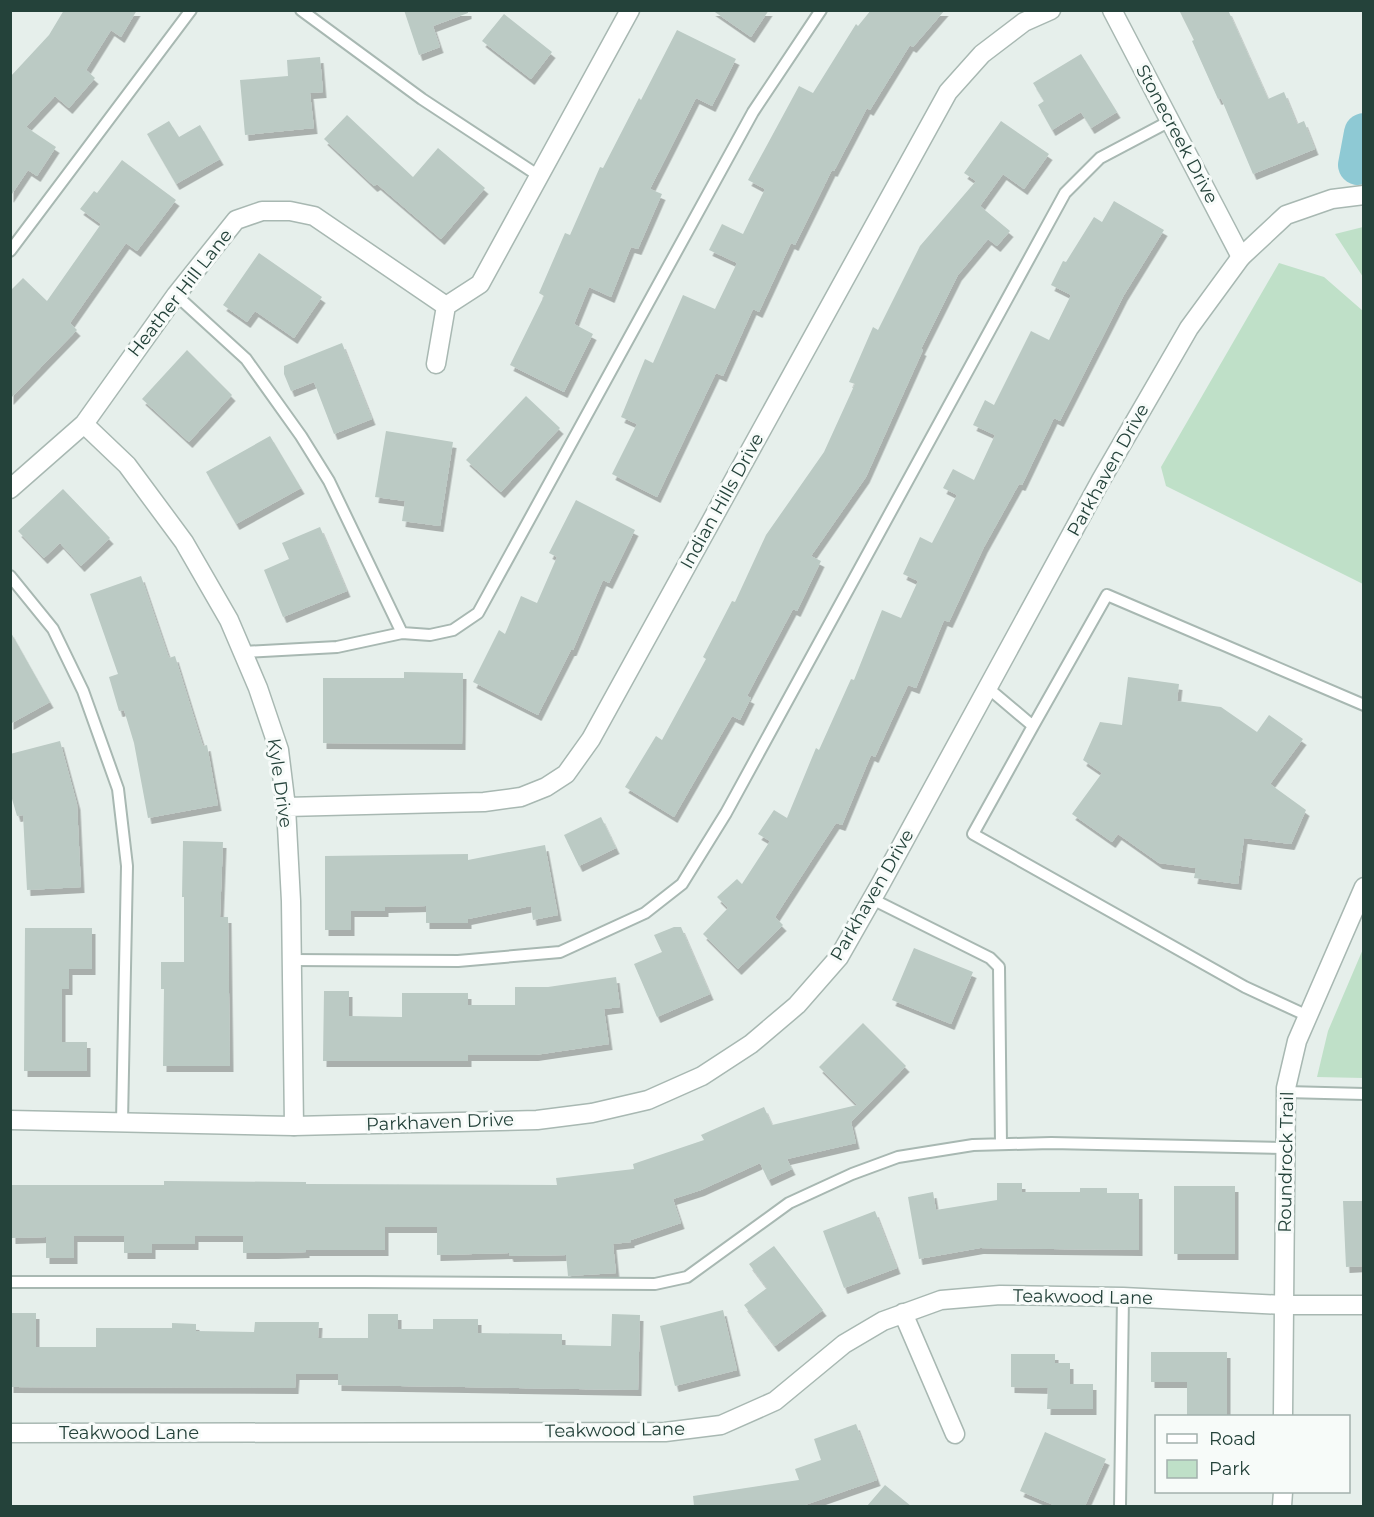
<svg xmlns="http://www.w3.org/2000/svg" width="1374" height="1517" font-family="Montserrat,sans-serif">
  <style>
    .green { fill: #bfe0c8 }
    .lines { fill: none; stroke-linecap: round; stroke-linejoin: round }
    .river { stroke: #8ec9d4; stroke-width: 40 }
    .building { fill: #bbcac4; filter: url(#shadow) }
    .service-casing { stroke: #a8b8b2; stroke-width: 14 }
    .minor-casing { stroke: #a8b8b2; stroke-width: 21 }
    .tertiary-casing { stroke: #a8b8b2; stroke-width: 21 }
    .service { stroke: #fff; stroke-width: 10 }
    .minor { stroke: #fff; stroke-width: 18 }
    .tertiary { stroke: #fff; stroke-width: 18 }
    .labels { text-anchor: middle; dominant-baseline: central; stroke-width: 6; stroke-linejoin: round; paint-order: stroke }
    .street-label { font-size: 18px; fill: #24423a; stroke: #f7fbf9 }
  </style>
  <defs>
    <filter id="shadow"><feDropShadow dx="3.5" dy="6" stdDeviation="0" flood-color="#0004"/></filter>
  </defs>
  <rect width="100%" height="100%" fill="#e6efeb"/>
  <path class="green" d="M1363,227H1364L1363,277L1335,234Z
    M1279,263L1324,277L1363,311V584L1166,486L1161,467Z
    M1363,949V1078L1317,1077L1328,1031Z"/>
  <g class="lines">
    <path class="river" d="M1358,165L1364,133"/>
  </g>
  <path class="building" d="M64,10H137L121,37L111,30L86,70L95,78L69,108L55,96L26,127L56,147L37,176L28,170L10,197V77L49,35Z
    M404,10H468V13L433,26L440,47L419,55Z
    M712,10H769L751,37Z
    M871,10H945L913,47L910,45L870,110L867,108L834,171L832,170L795,245L791,243L759,312L753,309L723,376L716,373L657,497L612,474L637,424L621,417L645,359L653,363L683,295L715,309L737,263L709,250L722,224L743,234L765,189L748,180L799,86L813,93L856,24L858,26Z
    M1179,10H1228L1268,99L1284,92L1297,124L1304,121L1315,149L1253,174L1221,98L1218,99L1192,41L1194,40Z
    M504,14L552,52L531,79L482,41Z
    M677,30L736,59L712,106L696,98L650,189L662,194L638,249L631,247L611,297L589,287L574,324L593,334L564,392L510,365L544,296L539,293L565,233L570,235L600,167L603,168L639,98L641,100Z
    M1081,54L1117,112L1091,128L1081,112L1052,130L1038,105L1044,101L1033,83Z
    M320,57L323,92L310,93L314,128L245,135L240,80L288,76L287,60Z
    M347,115L413,177L438,148L485,188L441,239L377,184L374,186L324,139Z
    M169,121L179,137L200,125L220,159L176,184L147,134Z
    M1001,121L1049,154L1024,189L1003,174L980,206L1010,231L997,246L988,239L958,275L921,349L923,350L866,477L811,556L821,561L797,611L793,609L747,696L751,698L740,720L732,716L674,817L625,787L656,736L662,740L706,659L703,657L732,601L735,602L766,535L824,452L855,384L849,382L873,327L878,330L920,246L976,181L964,173Z
    M122,160L176,200L137,251L126,243L70,323L77,330L10,399V291L23,278L47,301L101,224L80,209L94,191L97,193Z
    M1114,201L1164,230L1124,295L1060,421L1054,418L1022,485L1019,484L984,547L949,622L944,620L916,688L908,685L875,757L871,755L842,825L836,823L775,917L783,925L738,969L703,934L728,908L717,897L737,879L742,884L770,841L758,834L774,810L787,818L816,748L819,750L851,679L854,680L882,610L901,618L918,581L903,574L920,537L932,543L957,495L943,488L953,469L974,480L995,435L973,425L985,400L994,405L1031,331L1049,340L1071,295L1051,285L1063,261L1066,262L1094,217L1102,222Z
    M259,253L322,297L294,338L255,311L247,322L223,305Z
    M342,343L372,419L334,434L314,382L291,391L284,374V366Z
    M187,350L232,395L189,442L142,399Z
    M526,396L560,428L501,492L466,460Z
    M386,431L453,442L440,526L402,521L405,501L375,497Z
    M270,436L301,488L236,524L206,472Z
    M63,489L110,538L81,566L60,543L44,558L18,531Z
    M576,500L635,530L609,583L603,580L573,650H571L538,715L473,682L499,630L505,634L521,596L537,603L557,557L549,553Z
    M320,527L347,591L283,617L264,570L289,559L282,543Z
    M141,576L169,658L175,656L203,746L207,745L218,805L148,818L134,743L124,710L119,711L109,677L118,674L90,594Z
    M10,631L50,702L10,724Z
    M404,672L463,673L462,744L323,743V678H404Z
    M1128,677L1179,684L1177,701L1221,707L1257,732L1269,715L1303,739L1270,784L1306,810L1291,844L1244,838L1238,884L1194,878L1196,868L1159,863L1118,834L1112,842L1072,814L1102,773L1083,760L1100,722L1122,725Z
    M60,741L77,804L81,887L27,890L23,815L17,816L10,792V754Z
    M601,817L616,848L579,866L564,835Z
    M183,841L223,842L220,917H228L230,1066H163L164,989H161V962H184V897H182Z
    M545,845L558,915L533,920L531,906L468,919V923H426V906L385,907V911H351V930H325V856L468,854V860Z
    M674,927H681L710,994L657,1017L634,964L662,952L654,935Z
    M25,928H92V969H69V989H62V1042H87V1071H24Z
    M914,948L973,972L951,1024L892,1000Z
    M616,977L620,1007L604,1009L609,1044L535,1055H468V1061H323L324,991H349V1016L402,1017V993H468V1005H515V987H548Z
    M863,1023L906,1066L851,1122L856,1143L787,1159L792,1169L768,1180L760,1163L701,1190L673,1199L681,1223L631,1240V1242L613,1244L616,1273L568,1276L566,1255L510,1256L509,1253L437,1255V1227H385V1250H306V1252L274,1253H243V1236H195V1244H152V1253H124V1236H74V1258H46V1237L12,1238L11,1185H164V1181L306,1182V1184L557,1185L556,1178L634,1169L633,1164L704,1140L701,1135L764,1107L772,1125L857,1105L819,1067Z
    M997,1183H1022V1192H1080V1188H1107V1193H1139V1250L980,1248L919,1259L908,1197L933,1192L936,1210L997,1200Z
    M1174,1186H1235V1254H1174Z
    M1343,1201H1364V1266L1346,1267Z
    M875,1211L897,1268L844,1288L823,1231Z
    M774,1246L823,1310L775,1346L744,1305L767,1288L749,1264Z
    M723,1310L737,1370L675,1386L660,1326Z
    M10,1313H36V1347H96V1328H172V1323L196,1324V1331L254,1332L255,1322H319L318,1338H368V1314H398V1329H433V1319H478V1333L562,1334V1345L611,1346L612,1314L640,1315L638,1390L338,1385V1374H296L295,1388L10,1387Z
    M1151,1352H1227V1416H1187V1382H1151Z
    M1011,1354H1055V1363H1070V1384H1093V1409H1047L1048,1388L1011,1387Z
    M856,1424L877,1480L802,1506H694L693,1496L799,1480L795,1469L821,1460L814,1439Z
    M1045,1432L1106,1459L1085,1506H1056L1020,1491Z
    M885,1485L911,1506H867Z"/>
  <g class="lines">
    <defs>
      <path id="service" d="M301,10L422,99L539,176
        M10,251L191,10
        M176,295L246,359L301,436L329,481L402,633
        M10,576L53,629L83,691L118,789L127,866L122,1122
        M243,652L337,647L402,633L430,635L453,630L478,613L753,112L821,10
        M988,688L1033,726L1107,595L1364,705
        M1033,726L973,834L1245,987L1308,1016
        M872,899L990,958L999,967L1001,1144
        M292,960L458,961L560,952L645,913L682,884L726,813L1065,193L1100,158L1170,121
        M1286,1092L1364,1094
        M10,1282H364L655,1284L687,1277L789,1203L852,1174L898,1157L973,1145L1051,1143L1285,1148
        M1120,1506L1123,1297"/>
      <path id="minor" d="M1112,10L1241,257
        M436,364L446,306L480,284L630,10
        M84,424L127,465L184,542L229,620L258,688L279,750L286,807L291,901L294,1126
        M10,489L84,424L176,295L236,220L262,211H290L314,216L446,306
        M286,807L484,802L521,797L546,787L566,774L591,739L948,92L982,54L1024,22L1051,10
        M903,1313L955,1434
        M10,1433L665,1432L721,1425L775,1401L844,1344L883,1321L941,1300L1000,1295L1123,1297L1284,1305H1364"/>
      <path id="tertiary" d="M10,1120L294,1126L537,1120L592,1113L648,1100L702,1076L751,1044L797,1005L839,957L880,885L1101,480L1189,328L1241,257L1286,215L1332,199L1364,195
        M1283,1416L1286,1088L1297,1041L1364,887
        M1282,1506L1283,1492"/>
    </defs>
    <use href="#service" class="service-casing"/>
    <use href="#minor" class="minor-casing"/>
    <use href="#tertiary" class="tertiary-casing"/>
    <use href="#service" class="service"/>
    <use href="#minor" class="minor"/>
    <use href="#tertiary" class="tertiary"/>
  </g>
  <g class="labels">
    <g class="street-label">
      <text transform="translate(1177 134) rotate(62)">Stonecreek Drive</text>
      <text transform="translate(180 293) rotate(-52)">Heather Hill Lane</text>
      <text transform="translate(1108 470) rotate(-61)">Parkhaven Drive</text>
      <text transform="translate(722 501) rotate(-61)">Indian Hills Drive</text>
      <text transform="translate(280 783) rotate(82)">Kyle Drive</text>
      <text transform="translate(872 895) rotate(-60)">Parkhaven Drive</text>
      <text transform="translate(440 1122) rotate(-2)">Parkhaven Drive</text>
      <text transform="translate(1286 1162) rotate(-89)">Roundrock Trail</text>
      <text transform="translate(1083 1297) rotate(1)">Teakwood Lane</text>
      <text transform="translate(615 1430) rotate(-1)">Teakwood Lane</text>
      <text x="129" y="1433">Teakwood Lane</text>
    </g>
  </g>
  <rect width="1374" height="1517" fill="none" stroke="#24423a" stroke-width="24"/>
  <rect x="1155" y="1415" width="195" height="78" fill="#f7fbf9" stroke="#a3b1ad" stroke-width="1.5"/>
  <rect x="1167" y="1434" width="30" height="9" fill="#ffffff" stroke="#a3b1ad" stroke-width="1.5"/>
  <text x="1209" y="1445" font-size="18" fill="#24423a">Road</text>
  <rect x="1167" y="1460" width="30" height="18" fill="#bfe0c8" stroke="#a3b1ad" stroke-width="1.5"/>
  <text x="1209" y="1475" font-size="18" fill="#24423a">Park</text>
</svg>
